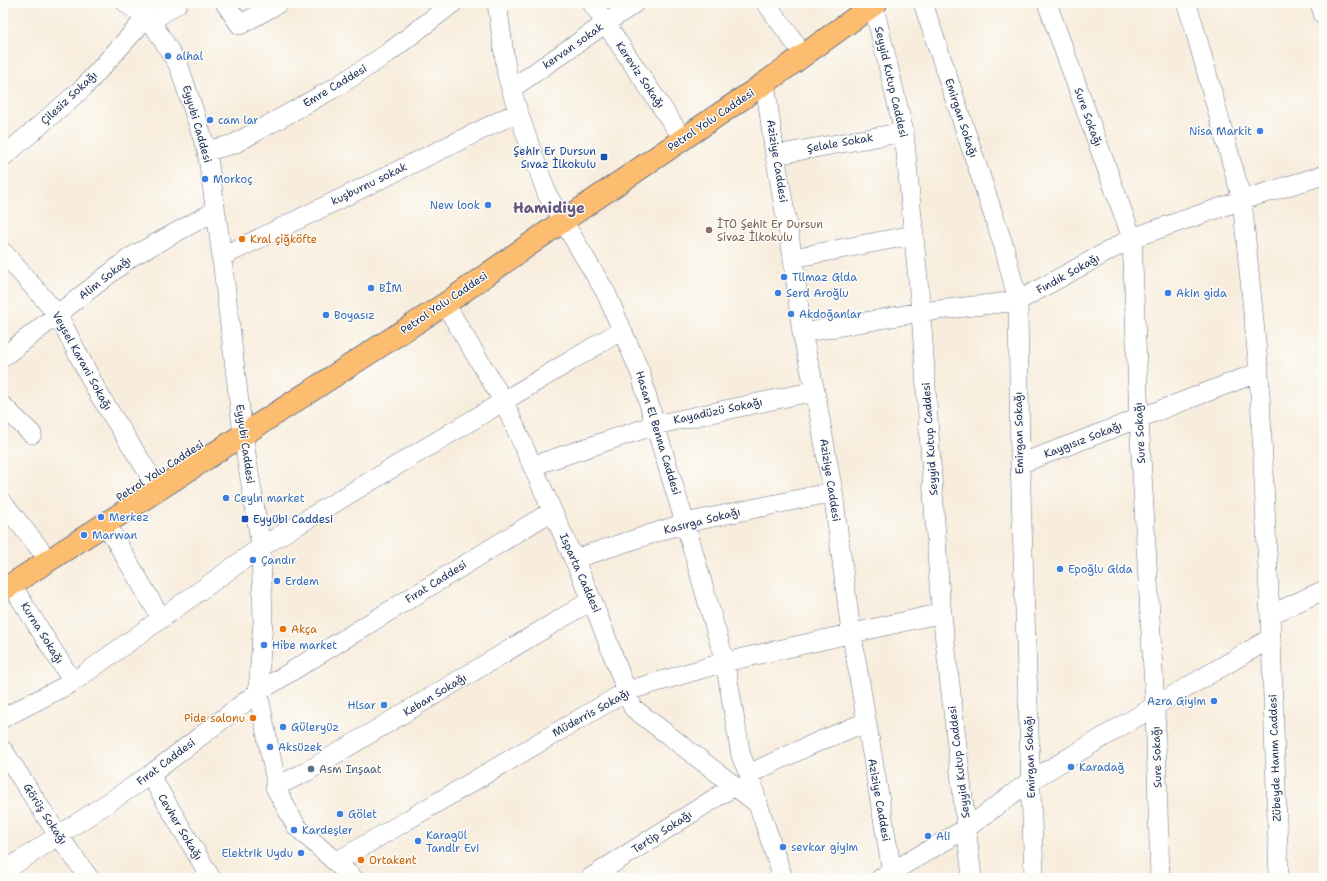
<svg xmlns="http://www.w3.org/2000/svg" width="1327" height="881" font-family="'Shantell Sans',sans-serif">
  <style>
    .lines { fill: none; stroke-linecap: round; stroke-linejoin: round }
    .minor-casing { stroke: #68728a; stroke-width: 20 }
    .major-casing { stroke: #68728a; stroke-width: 24 }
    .minor { stroke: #fff; stroke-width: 19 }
    .major { stroke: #fcbd6f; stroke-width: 22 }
    .shop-dot { fill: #3f7fe0; stroke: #fdfcf7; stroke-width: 1.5 }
    .transit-dot { fill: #1a4fb4; stroke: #fdfcf7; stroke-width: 1.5 }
    .education-dot { fill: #8d6e63; stroke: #fdfcf7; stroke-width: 1.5 }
    .food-dot { fill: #e8710a; stroke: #fdfcf7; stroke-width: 1.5 }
    .service-dot { fill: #5c6f8a; stroke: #fdfcf7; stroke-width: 1.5 }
    .labels { text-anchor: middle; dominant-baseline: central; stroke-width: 3; stroke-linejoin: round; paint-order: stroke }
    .street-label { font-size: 11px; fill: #1b2f5e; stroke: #fdfcf7 }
    .shop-label { font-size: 11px; fill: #366cbe; stroke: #fdfcf7; text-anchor: start }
    .transit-label { font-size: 11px; fill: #164399; stroke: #fdfcf7; text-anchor: end }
    .education-label { font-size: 11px; fill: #785e54; stroke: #fdfcf7; text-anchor: start }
    .food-label { font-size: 11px; fill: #c56008; stroke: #fdfcf7; text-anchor: start }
    .service-label { font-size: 11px; fill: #4e5e75; stroke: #fdfcf7; text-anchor: start }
    .district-label { font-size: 15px; font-weight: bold; fill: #635984; stroke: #fdfcf7 }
  </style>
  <rect width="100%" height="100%" fill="#fdfcf7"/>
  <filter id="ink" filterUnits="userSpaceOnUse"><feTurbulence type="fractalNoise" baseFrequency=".025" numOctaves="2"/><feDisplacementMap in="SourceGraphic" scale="8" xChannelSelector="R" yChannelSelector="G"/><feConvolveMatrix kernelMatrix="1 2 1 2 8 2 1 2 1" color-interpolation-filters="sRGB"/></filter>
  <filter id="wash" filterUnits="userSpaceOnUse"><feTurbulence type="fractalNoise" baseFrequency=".012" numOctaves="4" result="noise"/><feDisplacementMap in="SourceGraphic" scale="16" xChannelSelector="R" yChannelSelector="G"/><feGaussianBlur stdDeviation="0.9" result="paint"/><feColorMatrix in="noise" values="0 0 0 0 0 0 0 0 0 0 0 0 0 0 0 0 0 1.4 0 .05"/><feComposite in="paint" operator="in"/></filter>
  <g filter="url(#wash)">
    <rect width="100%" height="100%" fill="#f8eddd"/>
  </g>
  <g filter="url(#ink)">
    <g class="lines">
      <defs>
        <path id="minor" d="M126,3L151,21L179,66L207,151L219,234L243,435L261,547L263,621L258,692L275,777V787L296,826L353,878
          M225,3L240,25L279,3
          M497,3L507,75L518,112L547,194L606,293L640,372L655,425L685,523L725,662L741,756L749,774L758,804L783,878
          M592,3L675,127
          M766,3L795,43
          M873,3L904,132L921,312L940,597L972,878
          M923,3L1004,247L1018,301L1020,464L1034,878
          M1047,3L1132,238L1139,419L1155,706L1160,878
          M1320,3L1324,16
          M151,21L178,3
          M765,83L775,155L793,258L802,333L815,391L833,492L850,624L893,878
          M511,89L635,3
          M207,151L234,144L338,86L388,53L453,3
          M775,155L904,132
          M3,157L83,88L147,17
          M3,252L58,315L98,393L151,477
          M221,257L518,112
          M793,258L913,235
          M445,304L504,402L592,600L633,708L758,804
          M802,333L921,312L1018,301L1132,238L1242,200L1324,175
          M3,357L131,257L215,211
          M3,406L32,434
          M1020,464L1259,372
          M532,466L655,425L815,391
          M3,503L40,549
          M106,524L161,618
          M574,559L685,523L833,492
          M11,584L73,682
          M1270,615L1324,590
          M1271,638L1279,878
          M3,718L73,682L261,547L622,330
          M3,750L58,835L89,878
          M749,774L815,743L866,722
          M150,775L211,878
          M275,787L306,772L592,600
          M336,862L627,691L725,662L942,613
          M3,872L150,775L258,692L552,511
          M590,878L734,786
          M881,878L967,828L1030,781L1155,706L1271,638L1259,372L1242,200L1193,23L1186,3"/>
        <path id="major" d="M3,590L445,304L563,221L765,83L876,3"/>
      </defs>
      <use href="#minor" class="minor-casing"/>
      <use href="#major" class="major-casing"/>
      <use href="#minor" class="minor"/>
      <use href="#major" class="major"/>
    </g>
  </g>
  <g class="shop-dot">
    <circle cx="168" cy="56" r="4"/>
    <circle cx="210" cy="120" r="4"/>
    <circle cx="1260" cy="131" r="4"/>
    <circle cx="205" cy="179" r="4"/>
    <circle cx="488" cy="205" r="4"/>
    <circle cx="784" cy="277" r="4"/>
    <circle cx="371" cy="288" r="4"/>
    <circle cx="778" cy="293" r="4"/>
    <circle cx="1168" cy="293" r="4"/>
    <circle cx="791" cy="314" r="4"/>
    <circle cx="326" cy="315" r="4"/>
    <circle cx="226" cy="498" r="4"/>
    <circle cx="101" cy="517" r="4"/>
    <circle cx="84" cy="535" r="4"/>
    <circle cx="253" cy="560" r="4"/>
    <circle cx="1060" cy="569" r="4"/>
    <circle cx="277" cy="581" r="4"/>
    <circle cx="264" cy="645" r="4"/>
    <circle cx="1214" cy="701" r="4"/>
    <circle cx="384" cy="705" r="4"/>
    <circle cx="283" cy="727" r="4"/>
    <circle cx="270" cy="747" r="4"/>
    <circle cx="1071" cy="767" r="4"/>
    <circle cx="340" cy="814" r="4"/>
    <circle cx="294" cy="830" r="4"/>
    <circle cx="928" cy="836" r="4"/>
    <circle cx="418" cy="841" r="4"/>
    <circle cx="783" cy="847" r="4"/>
    <circle cx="301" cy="853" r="4"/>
  </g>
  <g class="transit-dot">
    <rect x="600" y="153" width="8" height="8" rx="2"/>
    <rect x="241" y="515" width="8" height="8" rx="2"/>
  </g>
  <circle class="education-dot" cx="709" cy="230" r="4"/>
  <g class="food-dot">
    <circle cx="242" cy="239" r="4"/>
    <circle cx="283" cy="629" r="4"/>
    <circle cx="253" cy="718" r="4"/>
    <circle cx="361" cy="860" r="4"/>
  </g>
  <circle class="service-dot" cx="311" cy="769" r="4"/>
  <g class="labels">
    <g class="street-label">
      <text transform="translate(573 46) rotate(-35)">kervan sokak</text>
      <text transform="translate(640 75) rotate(56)">Kereviz Sokağı</text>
      <text transform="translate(891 82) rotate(77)">Seyyid Kutup Caddesi</text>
      <text transform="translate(335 86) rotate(-31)">Emre Caddesi</text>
      <text transform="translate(69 98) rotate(-43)">Çilesiz Sokağı</text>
      <text transform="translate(1088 117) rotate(70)">Sure Sokağı</text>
      <text transform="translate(961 118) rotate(72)">Emirgan Sokağı</text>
      <text transform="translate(711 120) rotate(-34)">Petrol Yolu Caddesi</text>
      <text transform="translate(197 124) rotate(74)">Eyyubi Caddesi</text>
      <text transform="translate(840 143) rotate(-10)">Şelale Sokak</text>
      <text transform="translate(777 161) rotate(81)">Aziziye Caddesi</text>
      <text transform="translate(369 184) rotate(-26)">kuşburnu sokak</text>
      <text transform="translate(1068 274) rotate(-29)">Fındık Sokağı</text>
      <text transform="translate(105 278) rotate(-38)">Alim Sokağı</text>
      <text transform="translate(444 303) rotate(-34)">Petrol Yolu Caddesi</text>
      <text transform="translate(82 361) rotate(61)">Veysel Karani Sokağı</text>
      <text transform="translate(718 411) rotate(-12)">Kayadüzü Sokağı</text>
      <text transform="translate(658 433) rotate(73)">Hasan El Benna Caddesi</text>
      <text transform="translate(1019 433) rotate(-91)">Emirgan Sokağı</text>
      <text transform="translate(1140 433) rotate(-93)">Sure Sokağı</text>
      <text transform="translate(930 439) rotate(-94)">Seyyid Kutup Caddesi</text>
      <text transform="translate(1083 440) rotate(-21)">Kaygısız Sokağı</text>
      <text transform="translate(245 444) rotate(82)">Eyyubi Caddesi</text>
      <text transform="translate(160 471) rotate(-33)">Petrol Yolu Caddesi</text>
      <text transform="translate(830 480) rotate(81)">Aziziye Caddesi</text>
      <text transform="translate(702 521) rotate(-14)">Kasırga Sokağı</text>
      <text transform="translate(580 573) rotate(66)">Isparta Caddesi</text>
      <text transform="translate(436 582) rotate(-32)">Fırat Caddesi</text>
      <text transform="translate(42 633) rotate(58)">Kurna Sokağı</text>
      <text transform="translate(435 695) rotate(-31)">Keban Sokağı</text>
      <text transform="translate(591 713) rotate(-29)">Müderris Sokağı</text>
      <text transform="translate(1030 757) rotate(-92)">Emirgan Sokağı</text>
      <text transform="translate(1157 757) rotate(-92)">Sure Sokağı</text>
      <text transform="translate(1275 758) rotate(-92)">Zübeyde Hanım Caddesi</text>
      <text transform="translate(166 762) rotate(-37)">Fırat Caddesi</text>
      <text transform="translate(959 762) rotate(-97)">Seyyid Kutup Caddesi</text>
      <text transform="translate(879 800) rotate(80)">Aziziye Caddesi</text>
      <text transform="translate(45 814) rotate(57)">Görüş Sokağı</text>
      <text transform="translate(180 827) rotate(59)">Cevher Sokağı</text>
      <text transform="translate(662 832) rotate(-33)">Tertip Sokağı</text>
    </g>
    <g class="shop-label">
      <text x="176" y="56">alhal</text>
      <text x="218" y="120">cam lar</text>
      <text x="1252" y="131" text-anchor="end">Nisa Markit</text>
      <text x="213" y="179">Morkoç</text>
      <text x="480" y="205" text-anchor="end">New look</text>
      <text x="792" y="277">Tllmaz Glda</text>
      <text x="379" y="288">BİM</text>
      <text x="786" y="293">Serd Aroğlu</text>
      <text x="1176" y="293">Akin gida</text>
      <text x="799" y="314">Akdoğanlar</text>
      <text x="334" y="315">Boyasız</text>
      <text x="234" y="498">Ceyln market</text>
      <text x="109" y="517">Merkez</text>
      <text x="92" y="535">Marwan</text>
      <text x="261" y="560">Çandır</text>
      <text x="1068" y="569">Epoğlu Glda</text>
      <text x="285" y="581">Erdem</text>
      <text x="272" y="645">Hibe market</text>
      <text x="1206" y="701" text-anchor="end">Azra Giyim</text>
      <text x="376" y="705" text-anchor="end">Hlsar</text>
      <text x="291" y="727">Güleryüz</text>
      <text x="278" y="747">Aksüzek</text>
      <text x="1079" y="767">Karadağ</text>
      <text x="348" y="814">Gölet</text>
      <text x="302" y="830">Kardeşler</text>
      <text x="426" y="835">Karagül<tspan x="426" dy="13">Tandlr Evi</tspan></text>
      <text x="936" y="836">Ali</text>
      <text x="791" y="847">sevkar giyim</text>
      <text x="293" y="853" text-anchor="end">Elektrik Uydu</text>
    </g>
    <g class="transit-label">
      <text x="596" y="151">Şehir Er Dursun<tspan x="596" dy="13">Sıvaz İlkokulu</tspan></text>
      <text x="253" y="519" text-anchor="start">Eyyübi Caddesi</text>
    </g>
    <g class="education-label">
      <text x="717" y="224">İTO Şehit Er Dursun<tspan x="717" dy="13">Sivaz İlkokulu</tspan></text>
    </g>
    <g class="food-label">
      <text x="250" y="239">Kral çiğköfte</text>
      <text x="291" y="629">Akça</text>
      <text x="245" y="718" text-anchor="end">Pide salonu</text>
      <text x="369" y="860">Ortakent</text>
    </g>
    <g class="service-label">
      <text x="319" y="769">Asm Inşaat</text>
    </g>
    <g class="district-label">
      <text x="549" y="208">Hamidiye</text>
    </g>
  </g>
  <rect width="1327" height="881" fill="none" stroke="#fdfcf7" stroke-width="16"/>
</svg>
